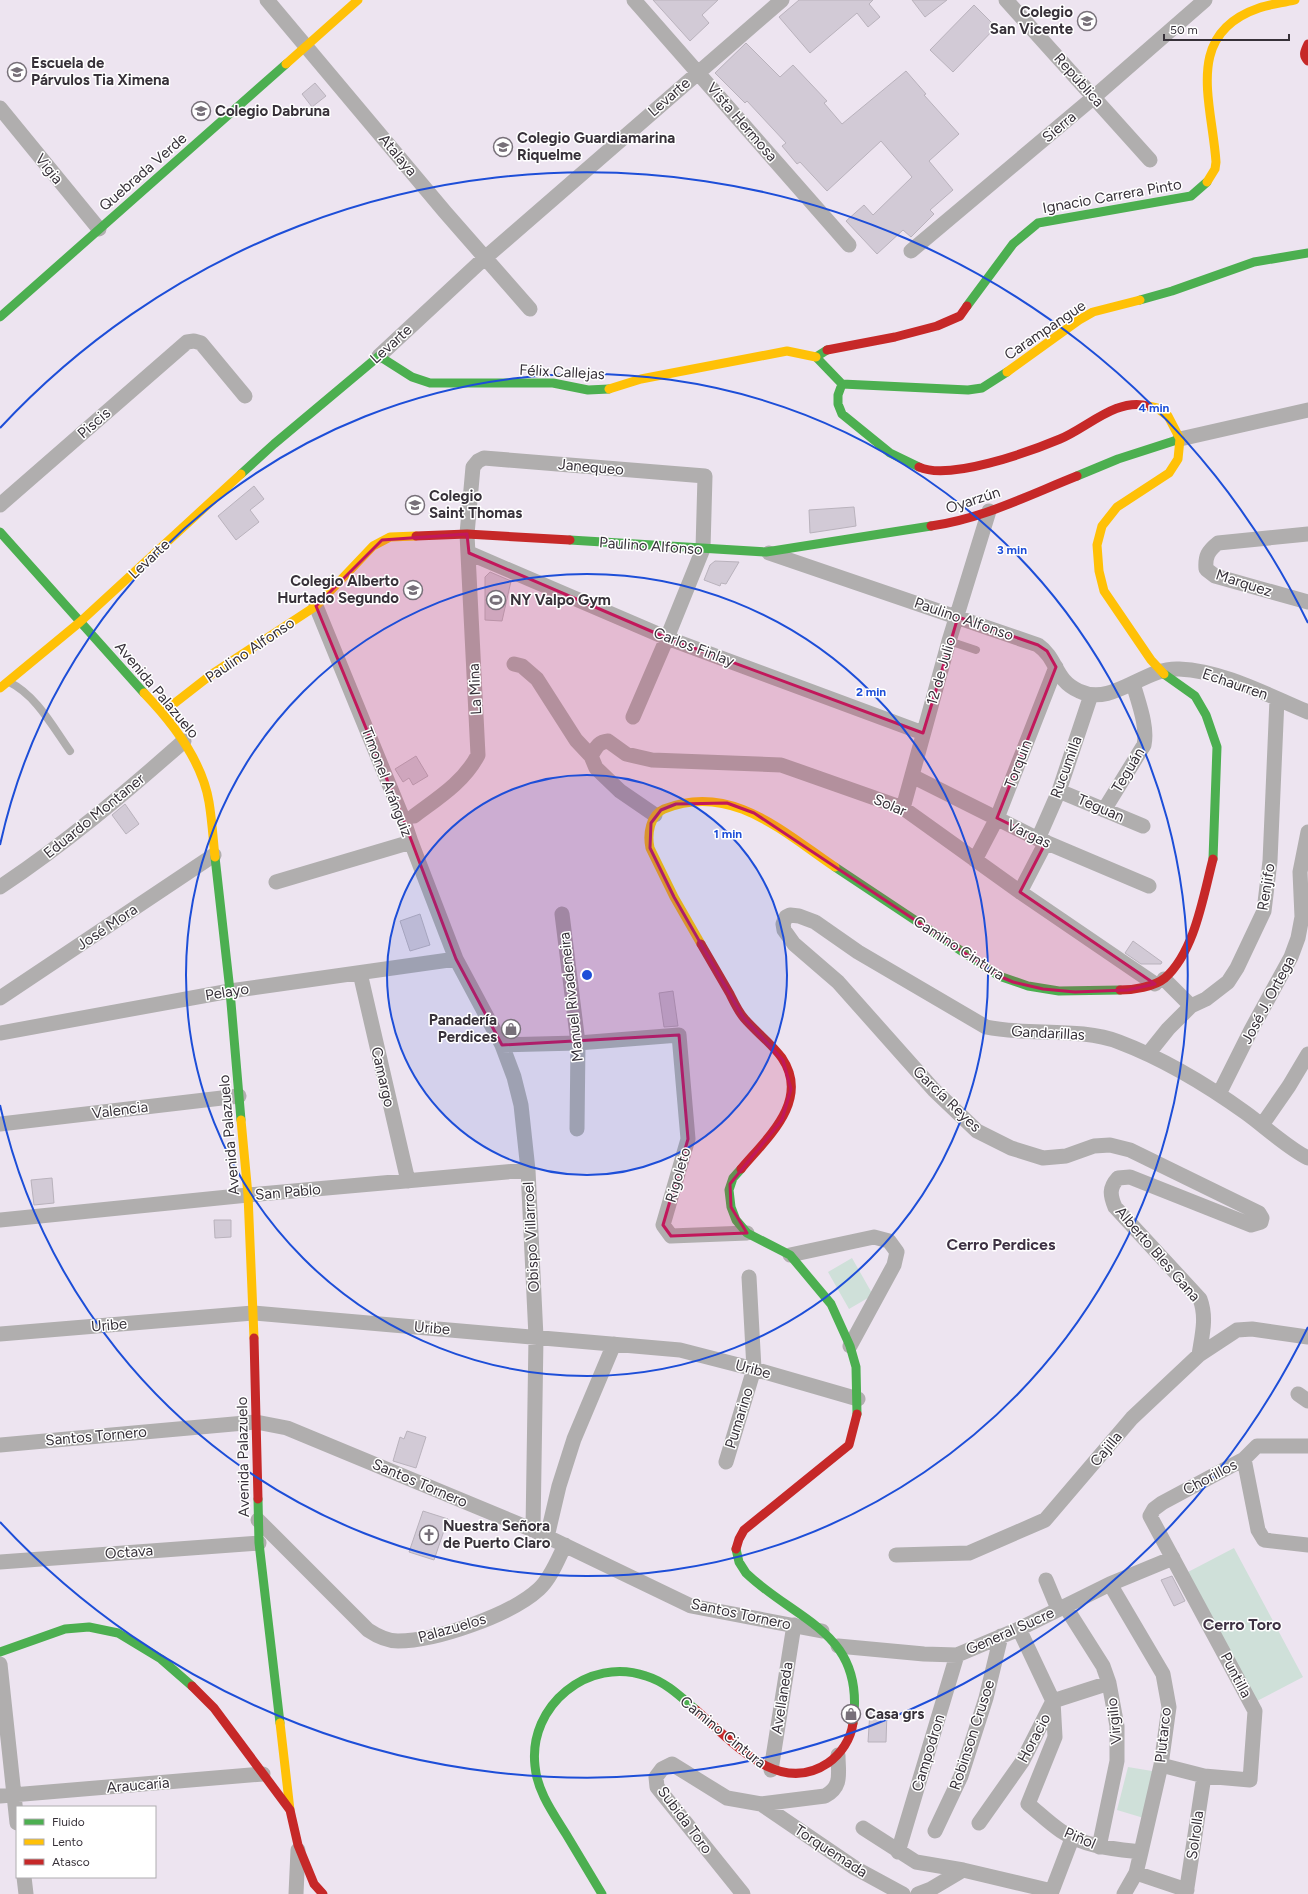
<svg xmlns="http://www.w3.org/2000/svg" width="1308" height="1894" font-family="Figtree,sans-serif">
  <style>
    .green { fill: #cfe0d9 }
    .building { fill: #d2cad6; stroke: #b9b2bc }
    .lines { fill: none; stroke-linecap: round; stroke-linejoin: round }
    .lane { stroke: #b0aeae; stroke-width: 8 }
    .street { stroke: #b0aeae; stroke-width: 15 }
    .fast { stroke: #4caf50; stroke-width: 9 }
    .slow { stroke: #ffc107; stroke-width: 9 }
    .jam { stroke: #c62828; stroke-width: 9 }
    .marked { fill: #c2185b; fill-opacity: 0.2; stroke: #c2185b; stroke-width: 3; stroke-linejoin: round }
    .ring { fill: none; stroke: #1d4ed8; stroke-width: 2 }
    .labels { text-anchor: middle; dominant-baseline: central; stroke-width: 3; stroke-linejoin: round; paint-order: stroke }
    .poi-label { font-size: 15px; font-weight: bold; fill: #373139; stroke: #fff; text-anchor: start }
    .street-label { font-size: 15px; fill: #373139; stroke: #fff }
    .neighbourhood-label { font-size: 16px; font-weight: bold; fill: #3e3143; stroke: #fff }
    .centre { fill: #1d4ed8; stroke: #fff; stroke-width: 2 }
    .ring-label { font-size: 12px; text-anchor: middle; font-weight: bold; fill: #1d4ed8; stroke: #fff; stroke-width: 3; stroke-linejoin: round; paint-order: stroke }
  </style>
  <rect width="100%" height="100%" fill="#ede4f0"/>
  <path class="green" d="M852,1258L873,1295L849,1309L828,1272Z
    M1234,1548L1303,1677L1257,1701L1188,1572Z
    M1128,1767L1158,1772L1147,1819L1117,1810Z"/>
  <path class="building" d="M653,0H718L702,15L709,23L690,41Z
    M799,0H873L869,4L880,17L868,27L857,13L810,53L779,17Z
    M912,0H947L925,17Z
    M974,5L996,27L953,72L930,50Z
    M746,43L780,77L793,65L827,101L824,103L842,124L906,71L926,94L924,95L959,134L929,161L953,190L930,210L934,214L911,237L903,230L877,254L846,221L864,205L873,215L912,177L881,141L827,191L800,162L797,164L782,146L786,143L747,101L745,103L715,73Z
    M315,83L326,96L312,107L302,94Z
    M254,486L264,499L250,510L259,522L236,540L218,516Z
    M854,507L856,526L810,533L809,510Z
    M715,561L739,562L726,584L721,583L720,586L704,580L710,565Z
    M490,572L511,581L502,621L485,620V577Z
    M416,756L428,776L413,785L409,778L403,782L395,769Z
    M125,804L139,824L126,834L112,815Z
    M420,914L430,945L410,951L400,921Z
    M1133,941L1162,962L1161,964H1141L1125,953Z
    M673,991L678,1026L664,1027L659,993Z
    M52,1178L54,1203L34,1205L31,1180Z
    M214,1220H231V1237L215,1238Z
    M407,1431L426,1437L416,1468L393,1461L400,1437L404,1439Z
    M423,1511L448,1519L434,1560L409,1552Z
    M1172,1576L1185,1601L1174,1606L1161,1580Z
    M870,1711L887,1712L886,1742H868Z"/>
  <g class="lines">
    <path class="lane" d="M949,641L976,650
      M9,682C36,695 53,727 70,751"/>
    <path class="street" d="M267,0L445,212L530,309
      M634,0L849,245
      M1006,0L1150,160
      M0,108L99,229
      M911,251L1094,97L1205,0
      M379,356L478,264L782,0
      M1180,439L1308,410
      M0,505L187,342L194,341L201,343L245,396
      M1308,534L1218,543C1208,551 1205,556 1206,569L1215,576L1308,602
      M469,553L667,638L923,733
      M769,553L1038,645C1058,659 1054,680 1079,691C1113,707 1144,667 1179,669C1224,671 1267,695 1308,712
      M316,606L404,821L411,842L456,959L502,1045L514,1077L521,1105L528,1170L536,1337L533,1530
      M514,664L522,666L537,679L576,740L591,756L596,768L620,791L655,815
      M591,756C596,748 598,742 608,741L626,754L652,760L781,765L903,808L1020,892L1155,984
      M912,776L1038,839L1149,886
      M1059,791L1143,826
      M903,808L949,641L989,511
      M1104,810L1144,745C1148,726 1138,702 1133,683
      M414,816C438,798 464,782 478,755L467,534L473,467L478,461L484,458L705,476L703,549L667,638L633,717
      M1038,839L1059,791L1091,695
      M975,860L997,818L1056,667
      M276,882L411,842
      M0,887C65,844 125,793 184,741
      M1020,892L1046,842
      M562,914L578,1043L577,1129
      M360,973L408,1181
      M1164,979L1191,1006
      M0,998L214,855
      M0,1033L230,991L456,959
      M502,1045L578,1043L679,1035L688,1139L663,1225L671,1236L747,1233
      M1148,1054L1168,1029L1191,1006L1206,999L1228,982L1237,968L1264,911L1270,861L1277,699
      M1219,1094L1251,1030L1291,957L1298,938L1302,917L1300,872L1308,832
      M0,1124L239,1096
      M1262,1125L1289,1086L1308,1054
      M0,1220L248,1195L528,1170
      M790,1255L874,1237L889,1241L897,1252L894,1265L850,1346
      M0,1334L253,1313L680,1350L754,1369L858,1399
      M1199,1355C1202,1335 1207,1318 1200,1299L1115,1207C1110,1195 1109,1188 1118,1178L1130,1177L1251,1225L1261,1222L1262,1218L1259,1213L1130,1150L1110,1145L1094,1146L1066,1156L1043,1158L1011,1148L977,1131L934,1090L838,982L794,944L784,930L783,924L786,917L790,915L799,916L815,922L858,952L986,1027C1028,1036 1081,1027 1119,1042C1164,1059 1207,1085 1246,1113C1264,1126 1289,1149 1308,1158
      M1298,1394L1308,1401
      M0,1445L256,1422L287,1428L533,1530L691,1606L822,1631
      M1244,1459L1258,1530L1264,1540L1308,1545
      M726,1462L754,1369L749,1277
      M258,1520L368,1630C377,1636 387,1641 398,1641C436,1641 511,1615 539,1589C551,1578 558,1559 565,1545
      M547,1537L559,1486L574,1439L614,1344
      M896,1555L969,1553L1045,1520L1132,1418L1199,1355L1237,1330L1252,1329L1308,1337
      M0,1562L259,1543
      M1046,1580L1058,1609
      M1110,1584L1163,1674L1169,1707L1161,1765L1141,1852L1136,1873L1124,1894
      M1065,1606L1103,1666L1109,1683L1117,1726V1761L1099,1847
      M1019,1629L1053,1701L1055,1737L1028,1804C1039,1813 1049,1823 1061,1831C1085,1847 1114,1849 1141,1852
      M838,1646L924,1654L957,1655L1019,1629L1110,1584L1173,1558
      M0,1664L17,1823
      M1161,1765L1204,1776L1250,1780L1255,1711L1150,1516L1154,1509L1162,1503L1244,1459L1257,1446H1308
      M771,1770L794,1625
      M0,1796L263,1774
      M761,1804L855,1868L903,1894
      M979,1823L1022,1762L1053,1701L1109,1683
      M863,1828L916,1862L963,1870
      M935,1831L961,1776L986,1698L1001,1636
      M898,1852L957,1655
      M1136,1873L1187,1890
      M24,1877L26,1894
      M296,1894L298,1850
      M743,1894L657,1787L656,1777L662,1769L672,1764L727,1798L761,1804L825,1796C843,1786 838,1773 838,1755
      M918,1894L931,1889L963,1870L1052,1891L1073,1836
      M1186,1894L1204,1776"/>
    <path class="fast" d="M1140,300L1172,291L1254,262L1308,253
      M967,306L1013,244L1038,223L1191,196L1207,182
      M0,317L286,64
      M827,350L816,357L842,384L968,390L982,388L1007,372
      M842,384L838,395V404L842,414L890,453L919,467
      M241,474L274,444L379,356L412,377L430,383H553L588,390L609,389
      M1077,476L1118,459L1180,439
      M0,532L144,693
      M570,540L766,552L931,526
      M1164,674L1195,696L1206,715L1217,747L1213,859
      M215,857L230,991L241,1120
      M835,867L999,976L1028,986L1059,991L1120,990
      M741,1169L733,1178L729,1190L731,1207L736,1220L747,1233L790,1255L831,1304L850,1346L856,1367L857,1414
      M258,1499L259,1543L280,1723
      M736,1549L739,1562L746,1573C797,1622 866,1632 853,1723
      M0,1652L65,1629L89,1627L118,1633L161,1659L192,1686
      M602,1894C590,1874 578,1854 566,1834C553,1813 537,1791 535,1766C528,1705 589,1656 646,1676C666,1682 681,1697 696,1710"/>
    <path class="slow" d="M286,64L358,0
      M1207,182L1215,169L1216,162C1212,102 1183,34 1259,8C1270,4 1283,3 1295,0
      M1007,372L1079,320L1093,312L1140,300
      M609,389L641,379L787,351L816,357
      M1148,406L1157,408L1168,416L1180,439L1178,459L1169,473L1117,507L1102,526L1097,545L1099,571L1104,591L1151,660L1164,674
      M0,688L80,622L241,474
      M144,693C173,723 202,760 209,802C212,820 213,838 215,857
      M162,713L212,674L316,606L373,546L390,537L416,536
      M701,944L674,897L650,848C647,834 650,815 664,809C731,782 783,832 835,867
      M241,1120L248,1195L254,1338
      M280,1723L290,1810"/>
    <path class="jam" d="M1308,44C1305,51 1302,55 1308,61
      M827,350L895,337L937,326L960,316L967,306
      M919,467C949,481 1029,452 1060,439C1087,428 1117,397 1148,406
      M931,526C982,519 1029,495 1077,476
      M416,536L467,534L570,540
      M701,944C711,961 720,977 730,994C734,1002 738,1011 744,1018C756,1032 771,1043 782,1058C811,1101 766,1139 741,1169
      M1120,990C1133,990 1154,987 1165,978C1195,951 1203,897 1213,859
      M254,1338L258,1499
      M736,1549L739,1539L744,1530L849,1445L857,1414
      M192,1686L214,1708L290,1810L298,1845L314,1884L323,1894
      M696,1710C731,1740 778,1797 828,1763C841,1754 851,1739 853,1723"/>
  </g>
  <path class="marked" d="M467,534L469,553L667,638L923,733L958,617L1038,645L1047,651L1056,667L997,818L1046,842L1020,892L1155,984L1128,990L1075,992L1043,989L1013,982L999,976L754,813L727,803L676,804L661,810L651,823L650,848L674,897L743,1017L783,1060L791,1089L782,1120L730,1184L731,1207L747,1233L671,1236L663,1225L688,1139L679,1035L502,1045L456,959L404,821L316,606L382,540Z"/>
  <circle cx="587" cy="975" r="200" fill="#1d4ed8" fill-opacity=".12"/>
  <g class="ring">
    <circle cx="587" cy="975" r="200"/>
    <circle cx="587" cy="975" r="401"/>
    <path d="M0 845A601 601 0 1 1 0 1105"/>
    <path d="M1308 1327A802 802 0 0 1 0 1522M0 428A802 802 0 0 1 1308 623"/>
  </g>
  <defs>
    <symbol id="school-ring" viewBox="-11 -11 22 22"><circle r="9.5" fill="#fff" stroke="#777079" stroke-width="1.5"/><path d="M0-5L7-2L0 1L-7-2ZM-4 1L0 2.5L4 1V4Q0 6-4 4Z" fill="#777079"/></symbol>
    <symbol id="stadium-ring" viewBox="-11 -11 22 22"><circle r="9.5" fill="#fff" stroke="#777079" stroke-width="1.5"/><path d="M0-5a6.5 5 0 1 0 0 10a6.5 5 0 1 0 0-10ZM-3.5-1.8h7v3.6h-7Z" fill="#777079"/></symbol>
    <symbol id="shop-ring" viewBox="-11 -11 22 22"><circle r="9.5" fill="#fff" stroke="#777079" stroke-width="1.5"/><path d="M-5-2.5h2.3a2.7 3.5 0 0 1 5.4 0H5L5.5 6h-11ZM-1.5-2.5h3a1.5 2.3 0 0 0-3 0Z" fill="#777079"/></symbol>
    <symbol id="church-ring" viewBox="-11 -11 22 22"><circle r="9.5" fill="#fff" stroke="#777079" stroke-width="1.5"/><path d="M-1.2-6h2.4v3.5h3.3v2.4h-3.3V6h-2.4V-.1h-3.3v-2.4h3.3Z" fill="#777079"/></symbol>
  </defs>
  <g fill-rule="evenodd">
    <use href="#school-ring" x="1076" y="10" width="22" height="22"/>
    <use href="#school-ring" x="6" y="61" width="22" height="22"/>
    <use href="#school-ring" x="190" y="100" width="22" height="22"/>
    <use href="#school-ring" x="492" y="136" width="22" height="22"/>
    <use href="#school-ring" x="404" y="494" width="22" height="22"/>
    <use href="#school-ring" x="402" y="579" width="22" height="22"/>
    <use href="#stadium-ring" x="485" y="589" width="22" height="22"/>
    <use href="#shop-ring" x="500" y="1018" width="22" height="22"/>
    <use href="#church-ring" x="418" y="1524" width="22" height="22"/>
    <use href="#shop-ring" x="840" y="1703" width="22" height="22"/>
  </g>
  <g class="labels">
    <g class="poi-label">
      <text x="1073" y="12" text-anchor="end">Colegio<tspan x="1073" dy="17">San Vicente</tspan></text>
      <text x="31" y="63">Escuela de<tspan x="31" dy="17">Párvulos Tia Ximena</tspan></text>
      <text x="215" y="111">Colegio Dabruna</text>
      <text x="517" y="138">Colegio Guardiamarina<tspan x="517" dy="17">Riquelme</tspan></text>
      <text x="429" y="496">Colegio<tspan x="429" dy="17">Saint Thomas</tspan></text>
      <text x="399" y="581" text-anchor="end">Colegio Alberto<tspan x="399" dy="17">Hurtado Segundo</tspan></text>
      <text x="510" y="600">NY Valpo Gym</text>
      <text x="497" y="1020" text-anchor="end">Panadería<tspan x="497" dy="17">Perdices</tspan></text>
      <text x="443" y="1526">Nuestra Señora<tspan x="443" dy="17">de Puerto Claro</tspan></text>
      <text x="865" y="1714">Casa grs</text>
    </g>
    <g class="street-label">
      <text transform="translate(1079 80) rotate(48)">República</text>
      <text transform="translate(669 97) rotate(-41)">Levarte</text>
      <text transform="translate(742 122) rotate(49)">Vista Hermosa</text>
      <text transform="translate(1059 127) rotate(-40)">Sierra</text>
      <text transform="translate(398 155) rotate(50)">Atalaya</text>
      <text transform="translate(49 169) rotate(51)">Vigia</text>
      <text transform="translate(143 172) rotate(-41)">Quebrada Verde</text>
      <text transform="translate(1112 196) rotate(-10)">Ignacio Carrera Pinto</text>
      <text transform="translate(1045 330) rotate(-34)">Carampangue</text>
      <text transform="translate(391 344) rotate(-42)">Levarte</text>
      <text transform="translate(562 372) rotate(3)">Félix Callejas</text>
      <text transform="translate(94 423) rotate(-41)">Piscis</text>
      <text transform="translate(591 467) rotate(5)">Janequeo</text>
      <text transform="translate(973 500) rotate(-18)">Oyarzún</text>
      <text transform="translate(651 546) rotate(4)">Paulino Alfonso</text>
      <text transform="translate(149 559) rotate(-43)">Levarte</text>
      <text transform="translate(1244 583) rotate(18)">Marquez</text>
      <text transform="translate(964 619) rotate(19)">Paulino Alfonso</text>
      <text transform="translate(694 647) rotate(21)">Carlos Finlay</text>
      <text transform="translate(250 650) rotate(-34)">Paulino Alfonso</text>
      <text transform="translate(941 671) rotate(-74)">12 de Julio</text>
      <text transform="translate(1235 684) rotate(19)">Echaurren</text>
      <text transform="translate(475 689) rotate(-93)">La Mina</text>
      <text transform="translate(157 690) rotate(50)">Avenida Palazuelo</text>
      <text transform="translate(1018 764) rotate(-69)">Torquin</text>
      <text transform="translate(1066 767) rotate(-70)">Rucumilla</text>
      <text transform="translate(1128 770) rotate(-59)">Teguán</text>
      <text transform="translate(387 782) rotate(69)">Timonel Aránguiz</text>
      <text transform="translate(890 805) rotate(23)">Solar</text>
      <text transform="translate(1101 808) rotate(23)">Teguan</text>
      <text transform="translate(94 816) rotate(-39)">Eduardo Montaner</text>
      <text transform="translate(1029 834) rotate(25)">Vargas</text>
      <text transform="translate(1266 887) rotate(-81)">Renjifo</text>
      <text transform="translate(107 927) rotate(-34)">José Mora</text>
      <text transform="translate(959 948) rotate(33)">Camino Cintura</text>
      <text transform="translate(227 992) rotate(-9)">Pelayo</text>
      <text transform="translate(571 997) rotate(-96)">Manuel Rivadeneira</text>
      <text transform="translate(1268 1000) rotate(-62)">José J. Ortega</text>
      <text transform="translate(1048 1033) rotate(3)">Gandarillas</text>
      <text transform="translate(383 1077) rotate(77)">Camargo</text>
      <text transform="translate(947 1099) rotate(44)">García Reyes</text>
      <text transform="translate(120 1110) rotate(-7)">Valencia</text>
      <text transform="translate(229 1135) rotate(-95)">Avenida Palazuelo</text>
      <text transform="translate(678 1175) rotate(-74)">Rigoleto</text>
      <text transform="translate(288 1192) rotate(-5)">San Pablo</text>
      <text transform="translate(531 1237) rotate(-93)">Obispo Villarroel</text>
      <text transform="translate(1158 1254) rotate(49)">Alberto Bles Gana</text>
      <text transform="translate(109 1325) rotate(-5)">Uribe</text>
      <text transform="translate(432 1328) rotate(5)">Uribe</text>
      <text transform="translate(753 1369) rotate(15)">Uribe</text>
      <text transform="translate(739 1418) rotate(-73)">Pumarino</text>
      <text transform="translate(96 1436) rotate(-5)">Santos Tornero</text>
      <text transform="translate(1106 1449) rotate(-50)">Cajilla</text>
      <text transform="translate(243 1457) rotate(-91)">Avenida Palazuelo</text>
      <text transform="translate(1210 1477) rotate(-28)">Chorillos</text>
      <text transform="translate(420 1483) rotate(23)">Santos Tornero</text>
      <text transform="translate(129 1552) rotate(-4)">Octava</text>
      <text transform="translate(741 1614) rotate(12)">Santos Tornero</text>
      <text transform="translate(452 1628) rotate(-16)">Palazuelos</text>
      <text transform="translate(1010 1631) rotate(-24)">General Sucre</text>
      <text transform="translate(1236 1675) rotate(62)">Puntilla</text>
      <text transform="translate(782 1698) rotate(-81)">Avellaneda</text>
      <text transform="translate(1114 1721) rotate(-96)">Virgilio</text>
      <text transform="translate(723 1732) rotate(39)">Camino Cintura</text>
      <text transform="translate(972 1735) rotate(-72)">Robinson Crusoe</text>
      <text transform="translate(1163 1735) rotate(-84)">Plutarco</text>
      <text transform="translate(1034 1738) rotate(-62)">Horacio</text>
      <text transform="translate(928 1753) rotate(-73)">Campodron</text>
      <text transform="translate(138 1785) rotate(-5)">Araucaria</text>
      <text transform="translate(685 1820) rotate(53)">Subida Toro</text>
      <text transform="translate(1195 1835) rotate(-82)">Solrolla</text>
      <text transform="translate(1080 1838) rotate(23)">Piñol</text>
      <text transform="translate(831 1851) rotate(33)">Torquemada</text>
    </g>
    <g class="neighbourhood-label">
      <text x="1001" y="1244">Cerro Perdices</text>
      <text x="1242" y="1624">Cerro Toro</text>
    </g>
  </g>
  <circle cx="587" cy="975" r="6" class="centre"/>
  <g class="ring-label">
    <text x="1154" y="412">4 min</text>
    <text x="1012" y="554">3 min</text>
    <text x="871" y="696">2 min</text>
    <text x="728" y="838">1 min</text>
  </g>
  <rect x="16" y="1806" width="140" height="72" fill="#ffffff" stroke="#afadb0"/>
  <rect x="24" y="1819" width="20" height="6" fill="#4caf50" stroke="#afadb0"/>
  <text x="52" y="1826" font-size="12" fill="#373139">Fluido</text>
  <rect x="24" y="1839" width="20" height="6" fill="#ffc107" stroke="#afadb0"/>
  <text x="52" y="1846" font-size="12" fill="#373139">Lento</text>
  <rect x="24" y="1859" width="20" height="6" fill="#c62828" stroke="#afadb0"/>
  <text x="52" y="1866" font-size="12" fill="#373139">Atasco</text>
  <path d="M1164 34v6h125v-6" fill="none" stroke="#373139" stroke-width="2"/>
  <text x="1170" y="34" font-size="12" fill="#373139" stroke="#ffffff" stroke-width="3" paint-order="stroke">50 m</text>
</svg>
